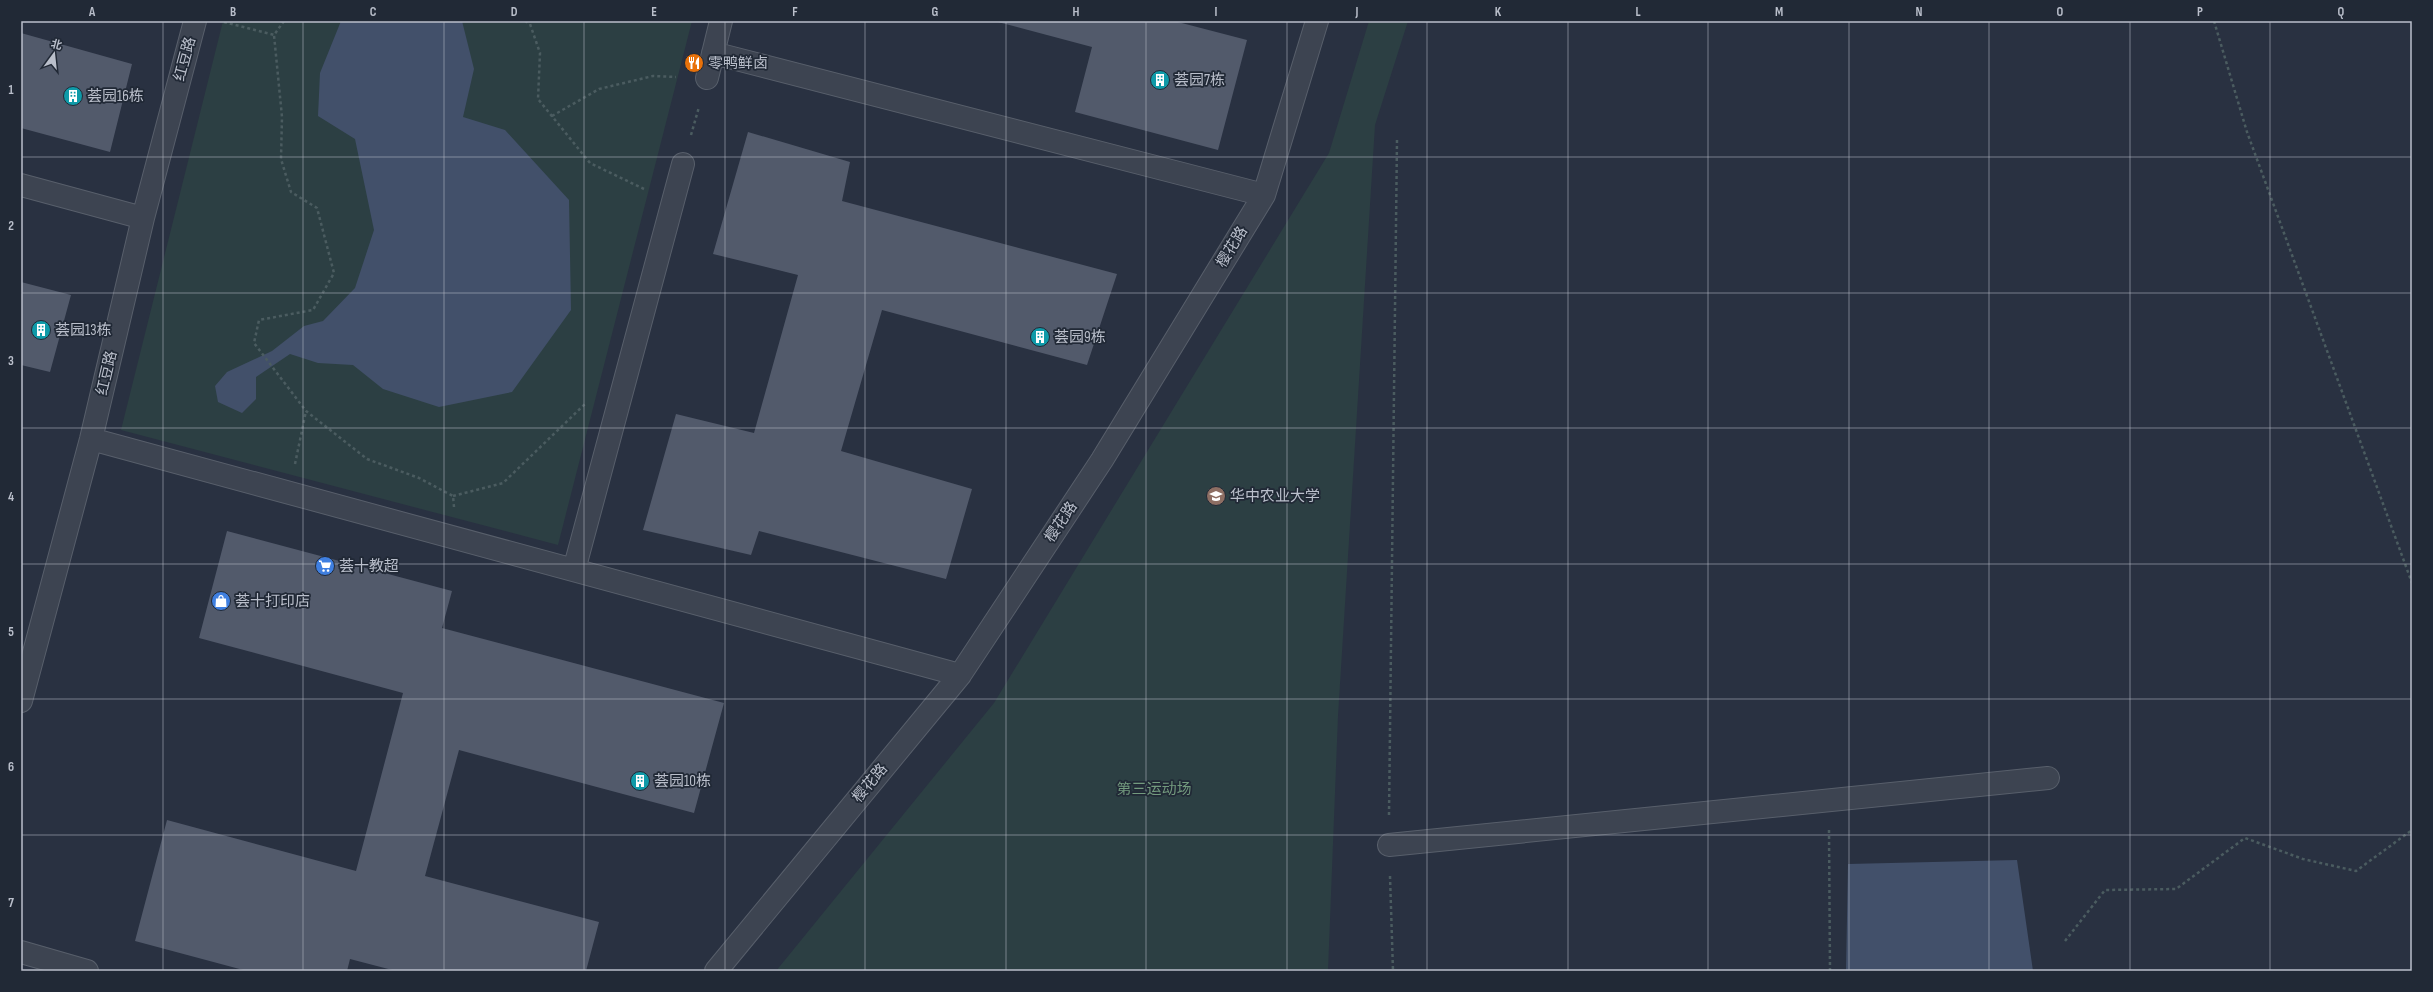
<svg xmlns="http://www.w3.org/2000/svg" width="2433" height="992" font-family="'Sofia Sans Condensed','Noto Sans SC',sans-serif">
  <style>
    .green { fill: #2c3f43 }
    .water { fill: #42506a }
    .building { fill: #525a6b }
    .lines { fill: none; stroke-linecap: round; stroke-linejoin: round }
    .minor-casing { stroke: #585f6b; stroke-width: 24 }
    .path { stroke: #4b5c60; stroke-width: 2.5; stroke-dasharray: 3 3; stroke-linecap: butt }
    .minor { stroke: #3d4451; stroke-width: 22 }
    .grid { fill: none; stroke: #babfcb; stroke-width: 1; stroke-opacity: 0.55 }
    .labels { text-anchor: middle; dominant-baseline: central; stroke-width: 3.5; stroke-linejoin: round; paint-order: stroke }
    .street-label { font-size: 15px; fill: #babfcb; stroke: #212936 }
    .poi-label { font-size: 15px; fill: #babfcb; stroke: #212936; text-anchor: start }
    .park-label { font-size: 15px; fill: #739a7e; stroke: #212936 }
    .neatline { fill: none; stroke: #babfcb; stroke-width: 1.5 }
    .grid-label { font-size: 13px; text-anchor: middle; font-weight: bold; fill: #babfcb }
  </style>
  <rect width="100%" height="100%" fill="#293141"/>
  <path class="green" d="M223,21H692L558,545L121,430Z
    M1369,21H1408L1375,125L1338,716L1328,971H776L994,703L1329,153Z"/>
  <path class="water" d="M341,21H462L474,69L463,117L505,130L569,200L571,310L512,392L439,407L383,389L353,365L318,363L290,354L256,377V399L242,413L218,402L215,386L227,372L272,351L304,326L323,321L355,288L374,230L355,139L318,116L320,73Z
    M2017,860L2033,971H1846L1848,864Z"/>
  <path class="building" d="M994,21H1174L1247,40L1218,150L1075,112L1092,47Z
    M21,33L132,64L110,152L21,128Z
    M748,132L850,162L842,201L1117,274L1087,365L882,310L841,451L972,489L946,579L759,531L751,555L643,530L676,414L754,433L798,275L713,254Z
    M21,282L71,295L50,372L21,365Z
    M227,531L452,591L442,628L724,703L694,813L459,750L425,876L599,922L586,971H396L350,959L347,971H247L135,941L167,820L356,871L403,693L199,638Z"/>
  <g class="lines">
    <defs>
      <path id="minor" d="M713,53L1264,195
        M707,78L721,21
        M21,185L143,218
        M91,439L960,675
        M574,570L683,164
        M21,701L91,439L143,218L195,21
        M1389,845L2048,778
        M21,952L87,971
        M716,971L960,675L1102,460L1264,195L1317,21"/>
    </defs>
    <use href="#minor" class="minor-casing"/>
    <path class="path" d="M284,21L274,35L282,117L281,159L291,192L317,208L334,273L313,310L259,320L254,343L306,411L367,459L419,478L453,496L454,507
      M525,21L530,24L540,53L538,99L590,163L644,189
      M2214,21L2247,132L2412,583
      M224,22L274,35
      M552,116L599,89L653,76L676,77
      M691,135L699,107
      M295,464L306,411
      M453,496L503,483L586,403
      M1389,815L1397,140
      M1829,830L1830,971
      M1390,876L1393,971
      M2065,941L2105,890L2176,889L2245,838L2303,859L2356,871L2412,830"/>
    <use href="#minor" class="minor"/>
  </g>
  <path class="grid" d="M163,21V971M303,21V971M444,21V971M584,21V971M725,21V971M865,21V971M1006,21V971M1146,21V971M1287,21V971M1427,21V971M1568,21V971M1708,21V971M1849,21V971M1989,21V971M2130,21V971M2270,21V971M21,157H2412M21,293H2412M21,428H2412M21,564H2412M21,699H2412M21,835H2412"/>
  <defs>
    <symbol id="restaurant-disc" viewBox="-11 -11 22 22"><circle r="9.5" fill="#e8710a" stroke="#212936"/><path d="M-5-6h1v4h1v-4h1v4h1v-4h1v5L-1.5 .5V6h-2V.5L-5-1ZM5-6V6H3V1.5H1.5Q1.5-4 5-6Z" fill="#fff"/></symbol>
    <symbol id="building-disc" viewBox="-11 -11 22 22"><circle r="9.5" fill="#0f9aa8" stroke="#212936"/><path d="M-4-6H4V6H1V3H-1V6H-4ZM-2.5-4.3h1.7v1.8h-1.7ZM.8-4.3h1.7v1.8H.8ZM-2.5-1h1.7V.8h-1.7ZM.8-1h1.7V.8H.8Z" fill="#fff"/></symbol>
    <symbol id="university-disc" viewBox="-11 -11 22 22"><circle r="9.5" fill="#8d6e63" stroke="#212936"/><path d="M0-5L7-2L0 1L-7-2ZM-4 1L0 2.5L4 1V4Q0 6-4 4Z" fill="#fff"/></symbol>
    <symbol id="supermarket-disc" viewBox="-11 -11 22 22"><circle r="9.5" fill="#3f7fe0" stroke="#212936"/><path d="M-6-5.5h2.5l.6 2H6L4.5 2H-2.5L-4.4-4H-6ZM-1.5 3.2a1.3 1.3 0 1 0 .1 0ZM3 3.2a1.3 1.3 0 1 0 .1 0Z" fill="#fff"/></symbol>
    <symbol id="shop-disc" viewBox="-11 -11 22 22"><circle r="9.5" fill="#3f7fe0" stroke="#212936"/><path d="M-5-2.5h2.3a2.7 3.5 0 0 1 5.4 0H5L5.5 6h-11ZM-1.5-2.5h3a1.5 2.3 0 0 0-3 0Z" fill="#fff"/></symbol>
  </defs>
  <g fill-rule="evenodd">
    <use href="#restaurant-disc" x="683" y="52" width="22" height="22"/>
    <use href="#building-disc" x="1149" y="69" width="22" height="22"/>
    <use href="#building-disc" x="62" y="85" width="22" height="22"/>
    <use href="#building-disc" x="30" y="319" width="22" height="22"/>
    <use href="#building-disc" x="1029" y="326" width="22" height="22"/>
    <use href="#university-disc" x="1205" y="485" width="22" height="22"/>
    <use href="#supermarket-disc" x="314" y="555" width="22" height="22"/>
    <use href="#shop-disc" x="210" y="590" width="22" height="22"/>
    <use href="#building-disc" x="629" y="770" width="22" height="22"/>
  </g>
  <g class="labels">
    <g class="street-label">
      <text transform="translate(185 59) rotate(-75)">红豆路</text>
      <text transform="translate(1232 247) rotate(-59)">樱花路</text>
      <text transform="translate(107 373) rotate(-77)">红豆路</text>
      <text transform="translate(1061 522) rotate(-56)">樱花路</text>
      <text transform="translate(870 783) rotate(-50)">樱花路</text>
    </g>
    <g class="poi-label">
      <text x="708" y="63">零鸭鲜卤</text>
      <text x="1174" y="80">荟园7栋</text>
      <text x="87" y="96">荟园16栋</text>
      <text x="55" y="330">荟园13栋</text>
      <text x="1054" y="337">荟园9栋</text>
      <text x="1230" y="496">华中农业大学</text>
      <text x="339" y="566">荟十教超</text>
      <text x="235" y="601">荟十打印店</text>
      <text x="654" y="781">荟园10栋</text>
    </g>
    <g class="park-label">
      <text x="1154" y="789">第三运动场</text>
    </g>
  </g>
  <rect width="2433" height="992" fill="none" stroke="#212936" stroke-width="44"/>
  <g transform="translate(54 54) rotate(15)" stroke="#212936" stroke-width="3" paint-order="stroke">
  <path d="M0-3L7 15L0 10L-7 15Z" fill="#babfcb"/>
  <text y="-6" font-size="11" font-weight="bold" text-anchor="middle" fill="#babfcb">北</text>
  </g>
  <rect x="22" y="22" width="2389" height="948" class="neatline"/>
  <g class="grid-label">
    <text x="92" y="16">A</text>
    <text x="233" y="16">B</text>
    <text x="373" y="16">C</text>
    <text x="514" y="16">D</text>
    <text x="654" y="16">E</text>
    <text x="795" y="16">F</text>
    <text x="935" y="16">G</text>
    <text x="1076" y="16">H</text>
    <text x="1216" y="16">I</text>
    <text x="1357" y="16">J</text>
    <text x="1498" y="16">K</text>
    <text x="1638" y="16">L</text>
    <text x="1779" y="16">M</text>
    <text x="1919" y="16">N</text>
    <text x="2060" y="16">O</text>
    <text x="2200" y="16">P</text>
    <text x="2341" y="16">Q</text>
    <text x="11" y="94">1</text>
    <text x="11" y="230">2</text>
    <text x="11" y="365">3</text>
    <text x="11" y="501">4</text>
    <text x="11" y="636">5</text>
    <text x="11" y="771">6</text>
    <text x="11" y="907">7</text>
  </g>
</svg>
